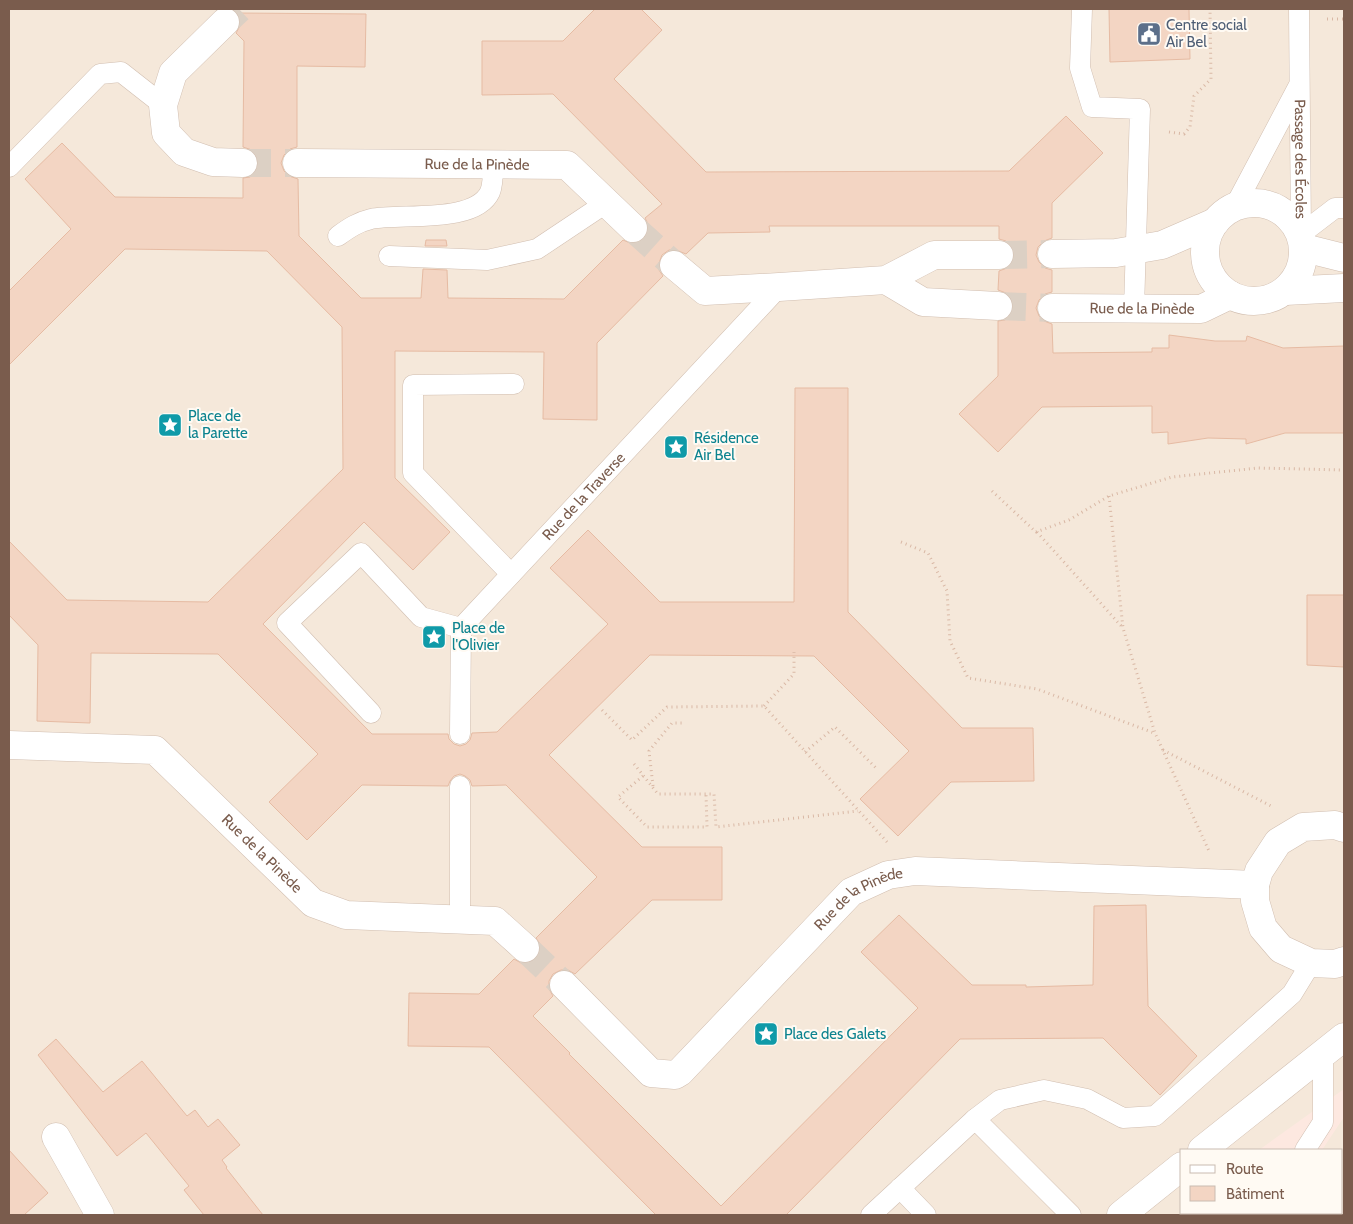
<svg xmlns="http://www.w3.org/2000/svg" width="1353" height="1224" font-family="Cabin,sans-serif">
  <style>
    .residential { fill: #f5e8da; fill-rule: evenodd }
    .commercial { fill: #fde8e0 }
    .building { fill: #f3d5c3; stroke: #e6bba3 }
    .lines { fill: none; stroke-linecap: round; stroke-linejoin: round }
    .minor-tunnel { stroke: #dcd0c4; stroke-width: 28; stroke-dasharray: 28 14; stroke-linecap: butt }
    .service-casing { stroke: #d1beb0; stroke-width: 21 }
    .minor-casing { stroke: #d1beb0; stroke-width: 29 }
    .path { stroke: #d9b8a5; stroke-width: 3; stroke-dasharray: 1 4; stroke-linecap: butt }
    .service { stroke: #fff; stroke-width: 20 }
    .minor { stroke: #fff; stroke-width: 28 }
    .labels { text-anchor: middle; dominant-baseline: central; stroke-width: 4; stroke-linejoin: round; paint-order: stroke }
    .service-label { font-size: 15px; fill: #4e5e75; stroke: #fffaf3; text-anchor: start }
    .street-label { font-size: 15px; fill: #7a5c4d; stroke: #fffaf3 }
    .culture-label { font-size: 15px; fill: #0d838f; stroke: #fffaf3; text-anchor: start }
  </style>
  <rect width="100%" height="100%" fill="#fdf6ec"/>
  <path class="residential" d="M9,9H1344V1215H9ZM1182,1150H1342V1213H1182Z"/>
  <path class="commercial" d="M1344,1089V1117L1322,1150H1259Z"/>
  <path class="building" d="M595,9H641L662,30L614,79L706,172L1009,171L1066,116L1103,153L1052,203V238L1044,241L1038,247L1036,255L1039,262L1045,268L1052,270V292L1045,294L1039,300L1036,308L1039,316L1044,321L1052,324L1053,353L1152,352V348H1169V335L1215,341H1246L1247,336L1283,348L1344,346V433H1285L1246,444V439L1208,438L1168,444V432L1152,433V406L1042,407L998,452L959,414L998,376V321L1005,320L1011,315L1014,307L1012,299L1006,293L998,290L999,271L1007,268L1013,262L1015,255L1012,247L1006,241L999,239V226H769L770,232L708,233L686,254L676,250H669L662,255L659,263V270L663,276L597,343V420L543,419L544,352L395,351V478L450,532L413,570L364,522L263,624L372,734H448L449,739L454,744L460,746L466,744L470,740L472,733L497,732L608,624L550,568L588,530L660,602H794L795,388H848V612L962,728H1033L1034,781L951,782L898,836L860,799L909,751L814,656L650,655L549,755L642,847H722V900H652L575,974L568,970H561L553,974L549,981V989L553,996L533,1016L570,1053L569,1054L721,1206L918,1008L861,952L899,915L972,985H1026V987L1093,985L1094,906L1146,905L1148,1006L1197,1056L1160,1095L1103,1038L960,1039L786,1215H656L489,1047L408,1046L409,993L479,994L514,959L521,963H530L536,959L540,952V944L536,938L597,877L506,785L472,786L470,780L465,776L460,774L454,776L450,781L448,786L362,785L307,840L269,802L318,754L218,654L91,653L90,723L37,721L38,645L9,615V541L67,600L208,602L343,469L342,327L267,251L125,249L9,365V291L71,229L25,179L62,143L115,197L243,198V178L250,177L256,172L259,163L257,156L252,150L243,147L244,41L236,33L240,26V19L237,13L366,14L365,67L297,66V147L290,149L284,155L281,163L284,171L289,176L298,179L299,236L361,298H421L423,269L447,270L448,298L564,299L623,240L630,243H637L644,239L648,231V224L645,218L662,204L553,94L482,95V41H563Z
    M1109,9H1189L1190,59L1110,62Z
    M426,240H446L447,246H425Z
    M1307,595H1344V667L1307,665Z
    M56,1039L103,1092L142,1061L187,1116L195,1110L208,1127L218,1119L240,1145L222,1160L227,1167L226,1168L263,1215H204L184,1190L189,1186L146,1133L117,1156L38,1055Z
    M9,1150L48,1193L24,1215H9Z"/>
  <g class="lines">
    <path class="minor-tunnel" d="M225,22L239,9
      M243,163H297
      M633,228L674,265
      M999,255L1052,254
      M998,306L1052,308
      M525,948L564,985"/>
    <defs>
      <g id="service">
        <path d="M1082,9L1080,68L1092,107L1140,109L1134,309"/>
        <path id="s1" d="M1299,9L1301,234"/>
        <path d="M9,167L100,74L121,72L163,105"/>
        <path d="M1235,206L1298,87"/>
        <path d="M1301,234L1335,208H1344"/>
        <path d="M338,236C349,228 358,222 371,219C402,213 475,224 490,192C493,185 493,173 493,165"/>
        <path d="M389,256L487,260L537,249L606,203"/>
        <path d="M511,574L413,473V385L514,384"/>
        <path d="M371,713L287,623L361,553L421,617L461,628"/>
        <path id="s2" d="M460,734L461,628L779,287"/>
        <path d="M460,919V786"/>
        <path d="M975,1119L1000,1100L1044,1090L1087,1099L1123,1118L1155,1116L1292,994L1311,963"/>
        <path d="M1305,1150L1323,1122V1053"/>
        <path d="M900,1188L926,1215"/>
        <path d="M871,1215L975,1119L1071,1215"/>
        <path d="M1264,1215L1266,1213"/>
      </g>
      <g id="minor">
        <path d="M225,22L173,73L163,105L166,133L184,152L213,162L243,163"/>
        <path id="s3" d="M297,163L567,165L633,228"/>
        <circle cx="1254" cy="252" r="49"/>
        <path d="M1304,248L1344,258"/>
        <path d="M1052,254L1116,253L1162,245L1215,222"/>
        <path d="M674,265L705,291L779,287L886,280L934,255H999"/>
        <path d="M886,280L923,302L998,306"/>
        <path d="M1285,291L1344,288"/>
        <path id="s4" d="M1052,308L1201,309L1230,295"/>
        <path id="s5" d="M9,745L155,750L313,903L346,915L495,921L525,948"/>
        <path d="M1344,828L1335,825L1303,827L1278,842L1259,871L1255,885V901L1263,928L1281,949L1311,963L1335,964L1344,961"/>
        <path id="s6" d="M564,985L651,1073L675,1075L680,1072L851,892L888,875L915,871L1255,885"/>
        <path d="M56,1137L100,1215"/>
        <path d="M1202,1150L1344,1037"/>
        <path d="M1121,1215L1182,1166"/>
      </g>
    </defs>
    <use href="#service" class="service-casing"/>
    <use href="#minor" class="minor-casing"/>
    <path class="path" d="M1327,19H1344
      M1169,132L1184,134L1190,127L1194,96L1211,79L1210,9
      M992,491L1036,532L1069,520L1109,496L1172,477L1258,468L1344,470
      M1109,496L1123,628L1155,733L1209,851
      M1037,532L1123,628
      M901,542L928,553L947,591L950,641L968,678L1037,689L1154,733
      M764,706L794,674V652
      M602,710L632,740L667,707L764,706L887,842
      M1163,750L1273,807
      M805,752L835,727L876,768
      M634,764L658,794H714L716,827L858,811
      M643,776L618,797L647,827H707L706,794
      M653,786L649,751L672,723H685"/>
    <use href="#service" class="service"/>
    <use href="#minor" class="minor"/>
  </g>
  <defs>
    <symbol id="civic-square" viewBox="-11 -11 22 22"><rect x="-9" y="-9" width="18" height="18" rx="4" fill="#5c6f8a" stroke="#fffaf3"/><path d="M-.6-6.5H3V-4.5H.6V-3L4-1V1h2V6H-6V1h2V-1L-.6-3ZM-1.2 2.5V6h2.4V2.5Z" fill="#fff"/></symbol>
    <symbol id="sight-square" viewBox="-11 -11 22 22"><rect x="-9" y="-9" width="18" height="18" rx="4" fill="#0f9aa8" stroke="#fffaf3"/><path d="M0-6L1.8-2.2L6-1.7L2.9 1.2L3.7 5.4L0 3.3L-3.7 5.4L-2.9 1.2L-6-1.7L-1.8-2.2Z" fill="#fff"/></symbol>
  </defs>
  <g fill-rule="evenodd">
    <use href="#civic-square" x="1135" y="20" width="28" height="28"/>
    <use href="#sight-square" x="156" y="411" width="28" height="28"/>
    <use href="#sight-square" x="662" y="433" width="28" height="28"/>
    <use href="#sight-square" x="420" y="623" width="28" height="28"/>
    <use href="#sight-square" x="752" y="1020" width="28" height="28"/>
  </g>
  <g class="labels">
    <g class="service-label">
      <text x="1166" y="25">Centre social<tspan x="1166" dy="17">Air Bel</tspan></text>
    </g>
    <g class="street-label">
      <text stroke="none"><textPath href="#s1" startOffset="150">Passage des Écoles</textPath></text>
      <text stroke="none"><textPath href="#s3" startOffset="180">Rue de la Pinède</textPath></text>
      <text stroke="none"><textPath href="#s4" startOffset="90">Rue de la Pinède</textPath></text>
      <text stroke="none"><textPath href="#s2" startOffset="286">Rue de la Traverse</textPath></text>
      <text stroke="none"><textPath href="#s5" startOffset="295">Rue de la Pinède</textPath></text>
      <text stroke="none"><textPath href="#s6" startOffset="405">Rue de la Pinède</textPath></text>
    </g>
    <g class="culture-label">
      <text x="188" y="416">Place de<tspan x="188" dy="17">la Parette</tspan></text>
      <text x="694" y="438">Résidence<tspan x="694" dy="17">Air Bel</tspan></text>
      <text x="452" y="628">Place de<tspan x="452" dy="17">l'Olivier</tspan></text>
      <text x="784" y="1034">Place des Galets</text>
    </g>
  </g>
  <rect width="1353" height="1224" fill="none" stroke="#7a5c4d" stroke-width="20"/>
  <rect x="1180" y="1149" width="162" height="65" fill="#fffaf3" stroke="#cabbb1"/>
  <rect x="1190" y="1165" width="25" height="8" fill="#ffffff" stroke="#cabbb1"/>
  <text x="1226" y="1174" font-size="15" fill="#7a5c4d">Route</text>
  <rect x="1190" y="1186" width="25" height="15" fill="#f3d5c3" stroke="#cabbb1"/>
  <text x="1226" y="1199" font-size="15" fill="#7a5c4d">Bâtiment</text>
</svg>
